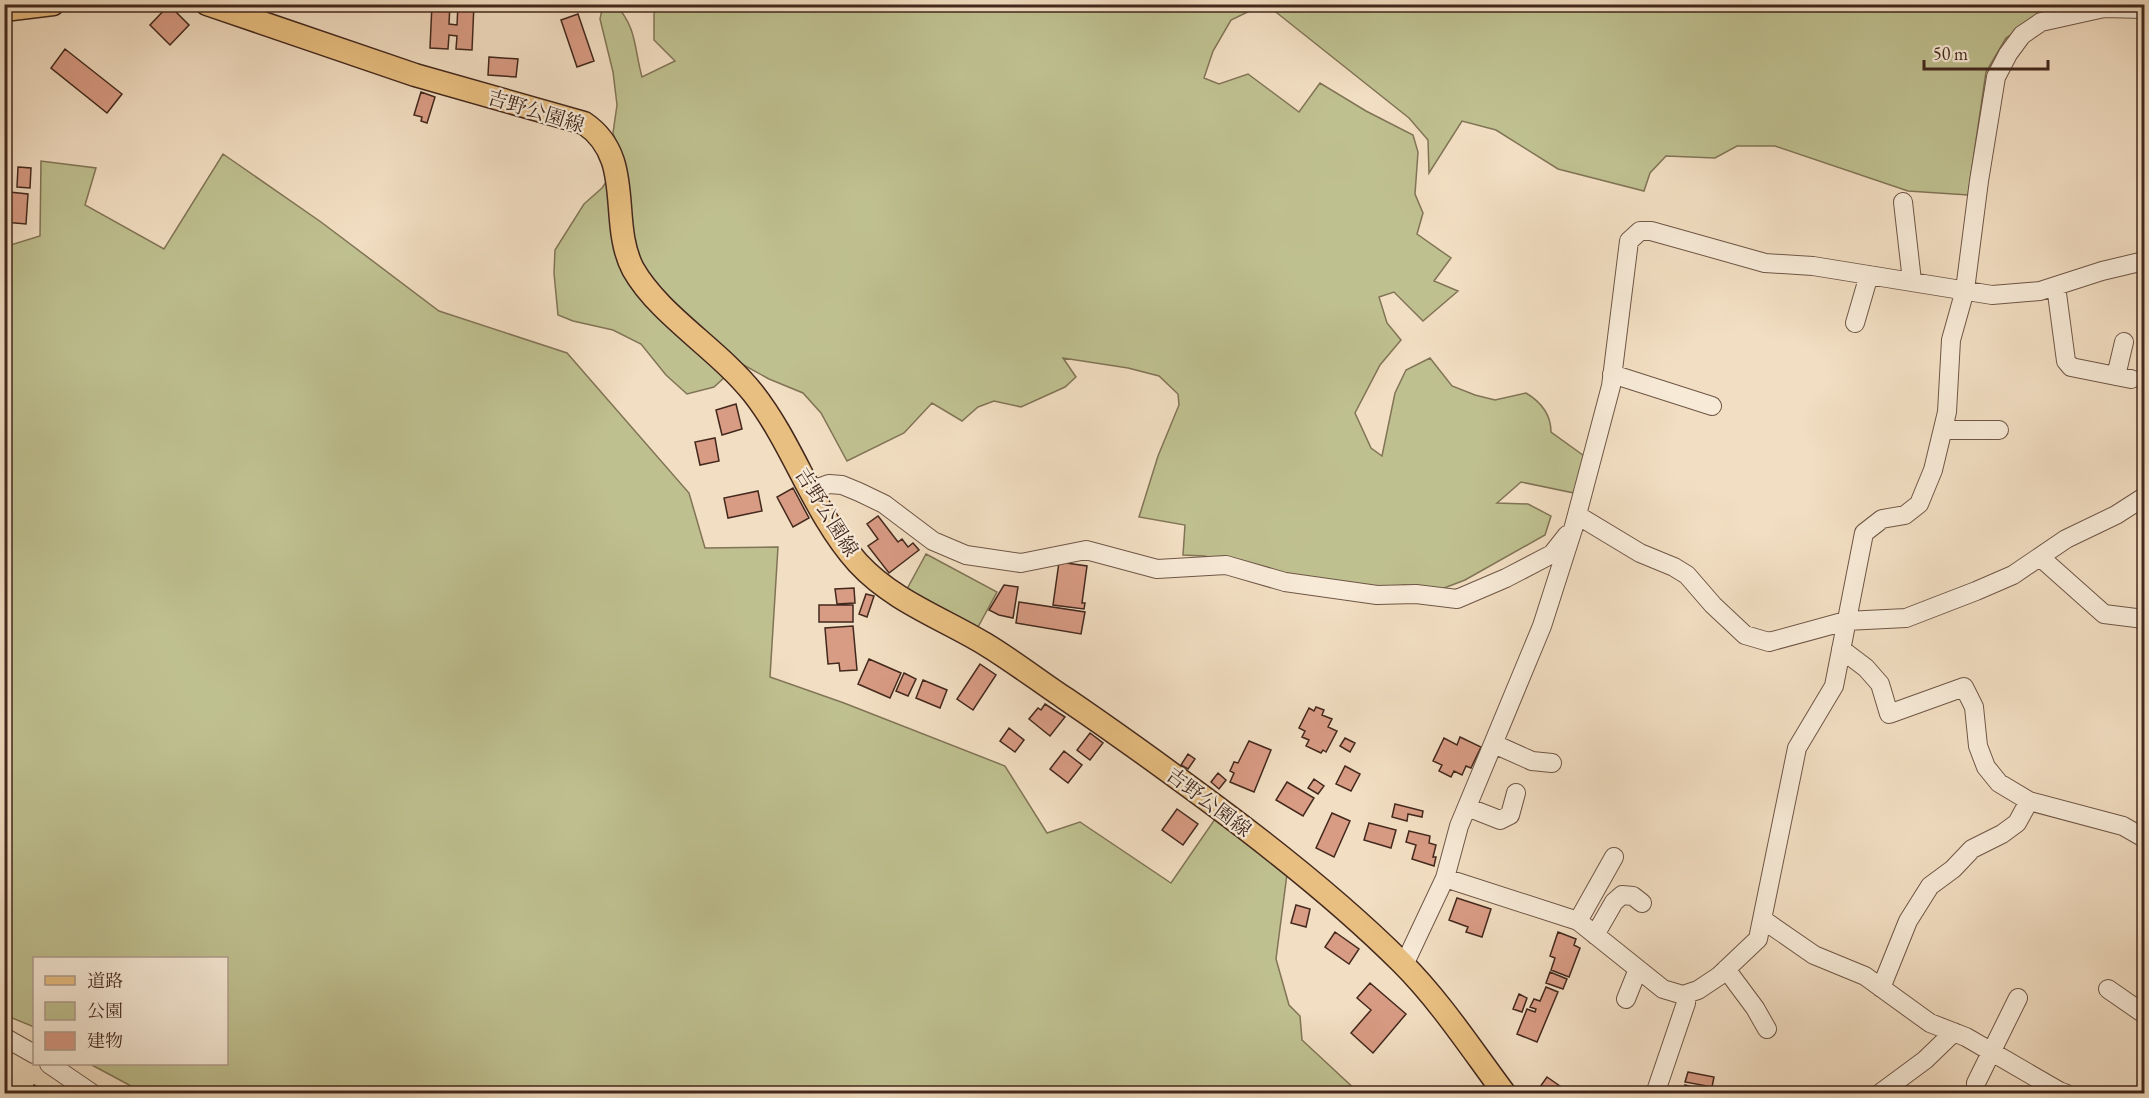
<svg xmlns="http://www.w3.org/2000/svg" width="2149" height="1098" font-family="'EB Garamond','Noto Serif JP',serif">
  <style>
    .green { fill: #bfc090; stroke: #817456; stroke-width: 1.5 }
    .building { fill: #d89b84; stroke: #43281d; stroke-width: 1.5 }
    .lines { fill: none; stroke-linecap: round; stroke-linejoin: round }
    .minor-casing { stroke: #6f5646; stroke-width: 20 }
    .major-casing { stroke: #43281d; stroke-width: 25 }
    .minor { stroke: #f7ead7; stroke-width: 18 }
    .major { stroke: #e9bf81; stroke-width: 22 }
    .labels { text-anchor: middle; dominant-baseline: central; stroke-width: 4.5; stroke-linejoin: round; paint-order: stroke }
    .street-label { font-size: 20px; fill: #43281d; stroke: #f7ead7 }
  </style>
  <rect width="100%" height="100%" fill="#f2dec2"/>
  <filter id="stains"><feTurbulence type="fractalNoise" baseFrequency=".00333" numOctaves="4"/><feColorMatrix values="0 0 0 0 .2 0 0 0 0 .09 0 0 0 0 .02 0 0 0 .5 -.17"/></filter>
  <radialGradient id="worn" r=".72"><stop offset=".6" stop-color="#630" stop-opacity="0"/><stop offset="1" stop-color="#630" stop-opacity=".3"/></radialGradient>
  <path class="green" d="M726,4L728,6L733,4L1262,5L1231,20L1213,51L1204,78L1219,84L1248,74L1299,112L1320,83L1366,111L1413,135L1418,152L1415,194L1423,213L1417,234L1451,258L1434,281L1458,291L1423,321L1394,292L1379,297L1387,323L1401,340L1380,365L1355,413L1371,448L1382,456L1395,393L1406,370L1430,358L1452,386L1475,395L1495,400L1526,393C1541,402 1551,415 1551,432L1587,458L1579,494L1521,482L1497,503L1528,504L1551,516L1545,535L1465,580L1439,590L1405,585L1374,589L1292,575L1204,556L1183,555L1185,525L1139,517L1158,456L1179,405L1178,394L1159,376L1128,368L1063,358L1076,377L1065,387L1021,407L994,401L978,407L962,421L932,403L904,433L847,461L821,413L803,393L769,379L740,363L714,387L687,394L666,375L641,344L613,330L573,321L558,315L554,273L555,250L584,204L602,188L622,159L613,133L617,105L613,72L600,19L603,5H616C637,28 634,48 642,77L675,61L654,40V14L657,5Z
    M1267,5H2144L2055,6L2006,38L1986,72L1968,195L1908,191L1775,146H1737L1715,158L1666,156L1650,173L1644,191L1558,169L1496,130L1462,121L1429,173L1428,140L1409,118Z
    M223,154L321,222L439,311L567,353L689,493L705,548L778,547L770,677L844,703L1005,766L1047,833L1080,822L1171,883L1215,819L1287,874L1276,959L1289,1005L1300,1016L1302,1040L1359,1093H144L90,1064H226V958H34V1027L5,1015L4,247L40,236L41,161L96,168L85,205L164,249Z
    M926,554L997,592L978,627L907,589Z"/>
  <path class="building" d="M289,4H322V11L288,9Z
    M432,4H450L449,24L457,25L458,4H474L472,50L456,49L457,36L449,35L448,49L430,48Z
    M169,5L189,25L170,45L150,25Z
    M578,14L594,61L577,67L561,20Z
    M65,49L122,94L107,113L51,68Z
    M489,57L518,59L516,77L488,75Z
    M421,92L435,97L427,123L421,121L422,117L414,115Z
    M18,167L31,168L30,188L17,187Z
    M9,192L28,194L26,224L4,222V201H9Z
    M736,404L742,429L722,435L716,410Z
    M715,438L719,461L700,465L695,442Z
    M793,488L809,518L793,527L777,497Z
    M758,491L762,511L728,518L724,498Z
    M878,516L898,542L902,539L908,547L913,543L919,550L889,573L868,546L878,539L867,524Z
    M1059,562L1087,566L1082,603H1085L1084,609L1053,605Z
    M1004,585L1018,587L1013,618L999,615L989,610Z
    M854,588L855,603L837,604L835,589Z
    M866,594L874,596L867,617L859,614Z
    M1019,602L1085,612L1081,634L1016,623Z
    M819,605H853V622H819Z
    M853,626L857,670L840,671L839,663L828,664L825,628Z
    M869,659L901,673L890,698L858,684Z
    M980,664L996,675L973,710L957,699Z
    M904,673L916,679L908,696L896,691Z
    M923,680L947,690L940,708L916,698Z
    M1045,704L1065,717L1050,736L1029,719L1038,708L1041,710Z
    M1316,707L1324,710L1322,715L1332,719L1328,727L1337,731L1326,752L1323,750L1321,753L1306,746L1309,740L1302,737L1305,731L1299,728L1309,708L1314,711Z
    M1009,728L1024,740L1015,752L1000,741Z
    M1090,733L1103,743L1090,760L1077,750Z
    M1460,737L1481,747L1471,768L1466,766L1462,775L1454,771L1451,777L1439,771L1442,765L1433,761L1444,738L1457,745Z
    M1345,738L1355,743L1350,752L1340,746Z
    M1249,741L1271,750L1254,792L1230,782L1234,773L1230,771L1234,762L1238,763Z
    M1064,751L1082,765L1068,783L1050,769Z
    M1188,754L1195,759L1188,769L1181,765Z
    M1345,766L1360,774L1351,791L1336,784Z
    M1218,773L1226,780L1219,789L1211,782Z
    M1314,779L1324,786L1318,794L1308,788Z
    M1287,782L1314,798L1303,816L1276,800Z
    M1395,804L1423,811L1422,817L1408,814L1407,821L1392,817Z
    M1177,809L1198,824L1183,845L1162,830Z
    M1332,813L1350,821L1334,857L1316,848Z
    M1369,823L1396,830L1391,848L1364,840Z
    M1409,831L1430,836L1429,843L1436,845L1433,857H1436L1434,866L1412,859L1416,845L1406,842Z
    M1457,898L1491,909L1482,937L1466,932L1468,927L1449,920Z
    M1296,905L1310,909L1306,927L1291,923Z
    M1335,932L1359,949L1349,964L1325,947Z
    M1558,932L1576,939L1574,945L1580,948L1569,977L1551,970L1555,958L1550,956Z
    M1550,972L1567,979L1563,989L1546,983Z
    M1370,983L1406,1014L1373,1053L1351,1033L1371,1010L1357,998Z
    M1546,987L1558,992L1537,1042L1517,1034L1527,1009L1535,1012L1536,1009L1530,1007L1534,999L1540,1001Z
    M1519,994L1527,998L1522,1012L1513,1009Z
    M1688,1072L1714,1077L1712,1087L1685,1082Z
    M1547,1077L1567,1091L1565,1094H1535Z
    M34,1085L42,1089L39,1094L31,1092Z
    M1685,1085L1708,1091L1707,1094H1683Z"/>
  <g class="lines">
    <defs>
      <path id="minor" d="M1903,202L1912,281
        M2056,286L2066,361L2071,367L2131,379
        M1855,323L1869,275
        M1612,374L1712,406
        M2116,376L2124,342
        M1943,430H1999
        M810,491L829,484L842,485L859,492L884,504L933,541L966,555L1021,563L1086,550L1157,569L1226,565L1285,582L1377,595L1416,594L1457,599L1506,578L1552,554L1567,535
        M1577,515L1640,553L1674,567L1687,575L1713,605L1745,635L1769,642L1846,621L1906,618L1976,591L2013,575L2066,539L2116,515L2144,497
        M2040,557L2104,614L2144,619
        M1841,649L1866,668L1880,684L1889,714L1964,687L1974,707L1978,746L1986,767L1999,783L2029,801L2123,826L2144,838
        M1494,744L1532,761L1552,763
        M1467,807L1500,820L1510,815L1516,793
        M1445,878L1578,921L1663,989L1683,995L1698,990L1719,976L1758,939L1797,748L1834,686L1864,533L1882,519L1905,515L1919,504L1933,470L1947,412L1951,340L1965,290L1979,181L1996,77L2008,54L2022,35L2041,22L2104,8L2144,9
        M1762,919L1814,955L1865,976L1930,1023L1966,1037L2059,1091L2067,1094
        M1578,921L1614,857
        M1595,935L1614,902L1622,895L1633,896L1642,903
        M1404,965L1445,878L1459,826L1542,626L1574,526L1611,386L1629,241L1640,231H1651L1765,263L1813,266L1992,295L2040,291L2102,271L2144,261
        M1726,969L1755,1008L1767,1029
        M1881,988L1908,921L1930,886L1953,869L1972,849L2002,834L2017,823L2029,801
        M2108,989L2144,1014
        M1626,999L1638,969
        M4,1037L34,1054
        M49,1064L93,1094
        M1655,1094L1686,1003V994
        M1879,1094L1925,1060L1954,1032
        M1976,1094V1083L2018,998"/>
      <path id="major" d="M207,4L415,75L584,123C636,158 608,221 633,269C659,315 718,349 753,393C794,445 813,513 858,563C893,601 942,618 985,644C1013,661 1039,681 1066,699C1113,731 1160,765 1206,799C1275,850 1342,903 1402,963C1441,1002 1472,1050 1505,1094
        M4,10L53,4"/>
    </defs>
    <use href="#minor" class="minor-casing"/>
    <use href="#major" class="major-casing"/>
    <use href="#minor" class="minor"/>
    <use href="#major" class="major"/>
  </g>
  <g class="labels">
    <g class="street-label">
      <text transform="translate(536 111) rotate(17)">吉野公園線</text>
      <text transform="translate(827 512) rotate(58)">吉野公園線</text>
      <text transform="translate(1209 802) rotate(37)">吉野公園線</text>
    </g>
  </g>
  <rect width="2149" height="1098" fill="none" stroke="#f2dec2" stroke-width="24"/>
  <rect x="6" y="6" width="2137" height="1086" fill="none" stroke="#43281d" stroke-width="3"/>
  <rect x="12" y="12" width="2125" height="1074" fill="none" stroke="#43281d" stroke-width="1.5"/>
  <rect x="33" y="957" width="195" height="108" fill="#f7ead7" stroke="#af9c8d" stroke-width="1.5"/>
  <rect x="45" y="976" width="30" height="9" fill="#e9bf81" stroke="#af9c8d" stroke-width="1.5"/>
  <text x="87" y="987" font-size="18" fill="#43281d">道路</text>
  <rect x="45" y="1002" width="30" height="18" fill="#bfc090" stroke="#af9c8d" stroke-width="1.5"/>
  <text x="87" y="1017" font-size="18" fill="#43281d">公園</text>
  <rect x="45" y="1032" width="30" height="18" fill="#d89b84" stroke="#af9c8d" stroke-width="1.5"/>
  <text x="87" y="1047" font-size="18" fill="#43281d">建物</text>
  <path d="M1924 60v9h124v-9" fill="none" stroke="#43281d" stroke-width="3"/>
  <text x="1933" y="60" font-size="18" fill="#43281d" stroke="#f7ead7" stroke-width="4.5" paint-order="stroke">50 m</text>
  <rect width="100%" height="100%" filter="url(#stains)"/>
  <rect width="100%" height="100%" fill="url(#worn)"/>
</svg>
